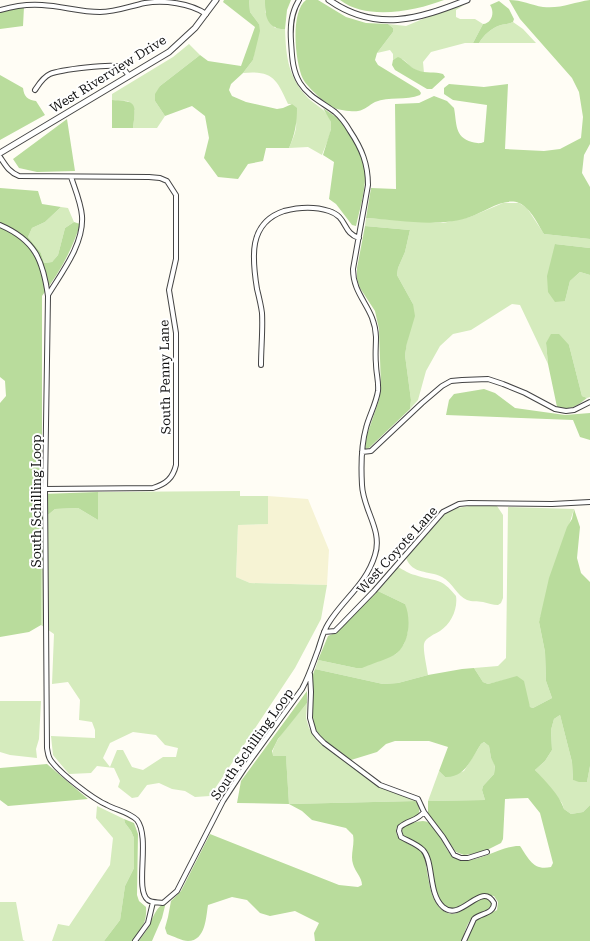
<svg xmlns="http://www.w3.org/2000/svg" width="590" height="941" font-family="'Roboto Serif',serif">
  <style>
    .farmland { fill: #f6f3d4 }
    .green { fill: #d5ebbd; fill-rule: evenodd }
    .forest { fill: #b9dc9c }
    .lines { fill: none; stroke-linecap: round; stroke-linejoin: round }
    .minor-casing { stroke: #444; stroke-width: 6 }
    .tertiary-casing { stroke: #444; stroke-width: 7 }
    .minor { stroke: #fff; stroke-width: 4 }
    .tertiary { stroke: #fff; stroke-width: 5 }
    .labels { text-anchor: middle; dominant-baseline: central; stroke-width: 4; stroke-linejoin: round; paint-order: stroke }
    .street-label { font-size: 13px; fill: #111; stroke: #fff }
  </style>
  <rect width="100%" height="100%" fill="#fffdf5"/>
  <path class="farmland" d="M268,496L308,499L329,550L327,585L250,583L236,577L238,525L267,524Z"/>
  <path class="green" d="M249,0H265V12L275,28L285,29C286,57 288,77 308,98C316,106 327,109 331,122C333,130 325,147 322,155L308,147L289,148C298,127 298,125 292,104H288C277,80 273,70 243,73L253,60L259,24L250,12Z
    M464,5L456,10V17L460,19H475L483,24L473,43H465L431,52L423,62L424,73C421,72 417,71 414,69C406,64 404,55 393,60V54L390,50L377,53L393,32V28L388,24L406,26L430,16Z
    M513,22L523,29L536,43H479C484,35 491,28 501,25C505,24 509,24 513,22Z
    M189,44L200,55L160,86L155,101L165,116L157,128H133L135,111L128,101L112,100V94L173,57Z
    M503,203H519L527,208L544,234L590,239V248L555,244L565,301L570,281L580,272L590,275V397L587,398L582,396L569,345L546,343L548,364L520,305L512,304L471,330L453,334L440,346L426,371L418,400L410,409L411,400L405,355L413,304L397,275L398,268L405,252L410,230L365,226L366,218L443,223L470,217Z
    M61,207L68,208L74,222L65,228L58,255L52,262L44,263L41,253L28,237L32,228L45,222Z
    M240,491V496H268V524L238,525L236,577L250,583L327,585L321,619L295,668L210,796L195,797L185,791L172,789L159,783L147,785L138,797L132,798L118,787L120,781L114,768L97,766L91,773L69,774L53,755L51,736L95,738V730L92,722L79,720L80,700L68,682L52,684L54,634L41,625L42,520L55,509L78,508L98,520V492ZM133,732L156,735L165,745L178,748L176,757H163L143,770L132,767L123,750H117L110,767L103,758L110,743Z
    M469,506H497L503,515V598L501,603L498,605C493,605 488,603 483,602C477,601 472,602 467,600C457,596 453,583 442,577C428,570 413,575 406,558L445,514L452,509Z
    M508,507L574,509L539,622L545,652L546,681L552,698L533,708L530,707L517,677L488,684L483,682L474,668L498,666L506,658Z
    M398,567C404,570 409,574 415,575C436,582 441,577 456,596C458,609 451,624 440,631C435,634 425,638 424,644C423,651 427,668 428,675L398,683L383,684L315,669L318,660L356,668L396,654L404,644L408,631L405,604L378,591Z
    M0,701H41L39,739L36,749L37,758L10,755L0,752Z
    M307,703L306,718L309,728L317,740L380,787L416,801L289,804L286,757H272C272,740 297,716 307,703Z
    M560,715L572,762L573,780L587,782L590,766V805L583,812L571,814L564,809L562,803L535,770L545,761L552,750L551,730L554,719Z
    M484,742L489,746L491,758L495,765L494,774L483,786L482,790L485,800L428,801L439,771L445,777L464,771L481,744Z
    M97,806L124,819L125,823L131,831L134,838V868L125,886L120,920L104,941H52L58,924L69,926L110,865L113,838L96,818Z
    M0,902H16L23,940L25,941H0Z"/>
  <path class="forest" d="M224,0H249L250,12L259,24L260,31L253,60L243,73L231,84L229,90L232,96L246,102L277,109L283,108L292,104L297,108C297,123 295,134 289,148H266L263,161L248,164L238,179L218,177L204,158L209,138L205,116L192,106L165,116L155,101V94L160,86L200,55L208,61L241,66L255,27L223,2Z
    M265,0H291L287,10L285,29C282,29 277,29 275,27C265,23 265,9 265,0Z
    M306,0H318L346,17L366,23L388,24L393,28V32L377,53L375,60L378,65L419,90L421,93L420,95C406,101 389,96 375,102C369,105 365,110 358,111C353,112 339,110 334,108C326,104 307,87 303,79C295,62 290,12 306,0Z
    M340,0H444C415,11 367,21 340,0Z
    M509,0C522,0 531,5 543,7C561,9 574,2 590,0V144L584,155L582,173L590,187V239L544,234C538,225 531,208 519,203C504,197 484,212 470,217C438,228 399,220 366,218L371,188L396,189L395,104L419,103L434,96L447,101L454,108C457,123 454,137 472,142C477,143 479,144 484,142L487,105L453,100L444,94V88L449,84L484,87L508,84L505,149L544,151L560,149L581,138L583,117L579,92L572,78L520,19Z
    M499,1L509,9L514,19L513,22C509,24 505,24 501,25C491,28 484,35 479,43H473L483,24C492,23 495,12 490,5Z
    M24,7L23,26L0,29V12L16,8Z
    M398,57C406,60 409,67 417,70C426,74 435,71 443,74L445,77L432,89H427L395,70L392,65L393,60Z
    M0,75L23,88C24,97 28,100 36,101L45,115L0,140Z
    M112,100C138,101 136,104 133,128H112Z
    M323,108C328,112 334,115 339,119C348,128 364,158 365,171C366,190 360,208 356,226L352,225L336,204L329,199L334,162L323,155L331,129V122Z
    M67,119L75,171L37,172L19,168L13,159Z
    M0,188L38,191L42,204L61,207L45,222L32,228L28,237L41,253L44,263L52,262L58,255L65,228L74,222L80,224C72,251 59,273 42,296V494L98,492V520L78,508L55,509L42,520L41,625L29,632L0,637V403L6,396L5,381L0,377Z
    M365,226L410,230L405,252L398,268L397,275L413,304L415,316L407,343L405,355L411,400L410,409L369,448L365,449L367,435L379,400L381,388L379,329L375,311L360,288L357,279V268Z
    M555,244L590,248V275L580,272L570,281L565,301L555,302L548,292L547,276Z
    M551,334H559L569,345L582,396L587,398C576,407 570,410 557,407L548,364L546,343Z
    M484,389L495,393L515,408L565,415L590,413V440L580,437L573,420L446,415L449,400L454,394Z
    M574,509L580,527L577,558L581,573L590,582V766L587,782H579L573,780L572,762L560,715L554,719L551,730L552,750L545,761L535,770C546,782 559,794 564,809L571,814L583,812L590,805V941H467C469,935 470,927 473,922C477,916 490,914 497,910L498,902L494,896C491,896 488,894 485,894C471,894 464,911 452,909C430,907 435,865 426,851C421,844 411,840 403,836L402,830L404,826C410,824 417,821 423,821C441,822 442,853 457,859C475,866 501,845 520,846C529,859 533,871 551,867L553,863L540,813L528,798L505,799L503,839L501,843L487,850L472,854L464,855L456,852L428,813V801L485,800L482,790L483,786L494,774L495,766L491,758L489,746L484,742L481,744C471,759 465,778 445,777L439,771L448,747L429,741H395L386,744L377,752L351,760L323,739L315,729L312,712V677L315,669L383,684L398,683L428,675L462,669L474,668L483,682L488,684L517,676L524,681L530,707L533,708L552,698L546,681L545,652L539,622L549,578L567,527L572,519Z
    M378,591L405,604C411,618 410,642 397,653C391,658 371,664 362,668H356L318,660L328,636L337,632Z
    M307,691V703L278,739L272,751L273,756H286L289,804L416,801C431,826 390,815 397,835C399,840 417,848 423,852C428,868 428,896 440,908C462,929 474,885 492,902C492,913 482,911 476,915C467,920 465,932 462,941H315L314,933L319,923L295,911L270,916L260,913L247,900L232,897L208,905C206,916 206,941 188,941C182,941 173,936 167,934L165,928L168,917L171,901L181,891L210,834L339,885L358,887L362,885C362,877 355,872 353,864C350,855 355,845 353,835L346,828L312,820L302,811L289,804L237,803L241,781Z
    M47,764L88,799L8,806L0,800V768Z
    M124,819L134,823L138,834L137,895L139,901L146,907C147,925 141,927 133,941H104L120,920L125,886L134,868V838L131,831L125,823Z
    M166,902L162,918L152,941H139C142,936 147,931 149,925C154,916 156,907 166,902Z"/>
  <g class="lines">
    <defs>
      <path id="minor" d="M0,10C14,6 28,4 42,5C62,6 80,12 100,12C116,12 130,6 145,3C164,0 190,3 206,14
        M35,90C39,84 43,77 50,74C59,70 113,63 121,67C124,69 127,73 129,76
        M0,157C6,166 9,172 19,176L149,177L160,178L167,181L176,195V259L169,290L176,333V465C173,478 166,484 153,488L45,489
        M0,225C35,240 43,260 48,296L45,489L47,748C48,753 48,758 52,762C61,774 93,799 107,805C116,810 129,812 137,820C151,838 134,890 148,900C152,903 158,902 163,903L177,891L223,801L244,769L302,689C309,676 313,663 318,650C321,641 323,632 328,624C343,599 366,585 375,555C383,530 363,510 362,485C361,467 361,446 366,428C369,416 376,404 378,391C379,382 376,373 376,364C375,355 376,346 376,337C375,307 353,297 353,269L368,185C368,164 362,149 350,131C346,124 342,118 335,112C323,103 308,96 300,83C292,70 292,55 291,41C290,26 291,13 299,0
        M48,295C62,272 84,244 82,216C81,203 75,189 71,177
        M261,365C261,348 263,330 262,313C261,305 259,297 257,289C252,258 248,223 284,211C299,207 314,206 329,211C348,217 342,233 359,238
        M362,452L371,451L422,403L442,386L451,381L462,380L488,379L503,384L525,393L555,409L566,411L574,410L590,402
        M324,632L335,631L341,625L374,591L443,512L459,504L469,503L552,504L590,502
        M310,674L311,692L310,718L314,732L318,737L324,743L380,785L418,799L424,812L443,837L454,855L461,858H468L487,852
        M424,812C417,821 408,820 400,827L399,831L401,837C408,841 417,844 423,850C434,862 428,894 443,907C461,923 481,880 494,903C494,914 481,913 474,919L464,941
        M135,941L148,923L153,902"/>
      <path id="tertiary" d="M329,0C376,33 419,19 467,0
        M0,153L169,52L195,28L216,0"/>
    </defs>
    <use href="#minor" class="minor-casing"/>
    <use href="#tertiary" class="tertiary-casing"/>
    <use href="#minor" class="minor"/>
    <use href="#tertiary" class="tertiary"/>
  </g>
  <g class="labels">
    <g class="street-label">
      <text transform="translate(108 74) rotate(-32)">West Riverview Drive</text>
      <text transform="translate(165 377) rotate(-91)">South Penny Lane</text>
      <text transform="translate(36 501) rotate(-90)">South Schilling Loop</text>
      <text transform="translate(397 550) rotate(-48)">West Coyote Lane</text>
      <text transform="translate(252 744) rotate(-55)">South Schilling Loop</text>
    </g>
  </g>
</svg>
